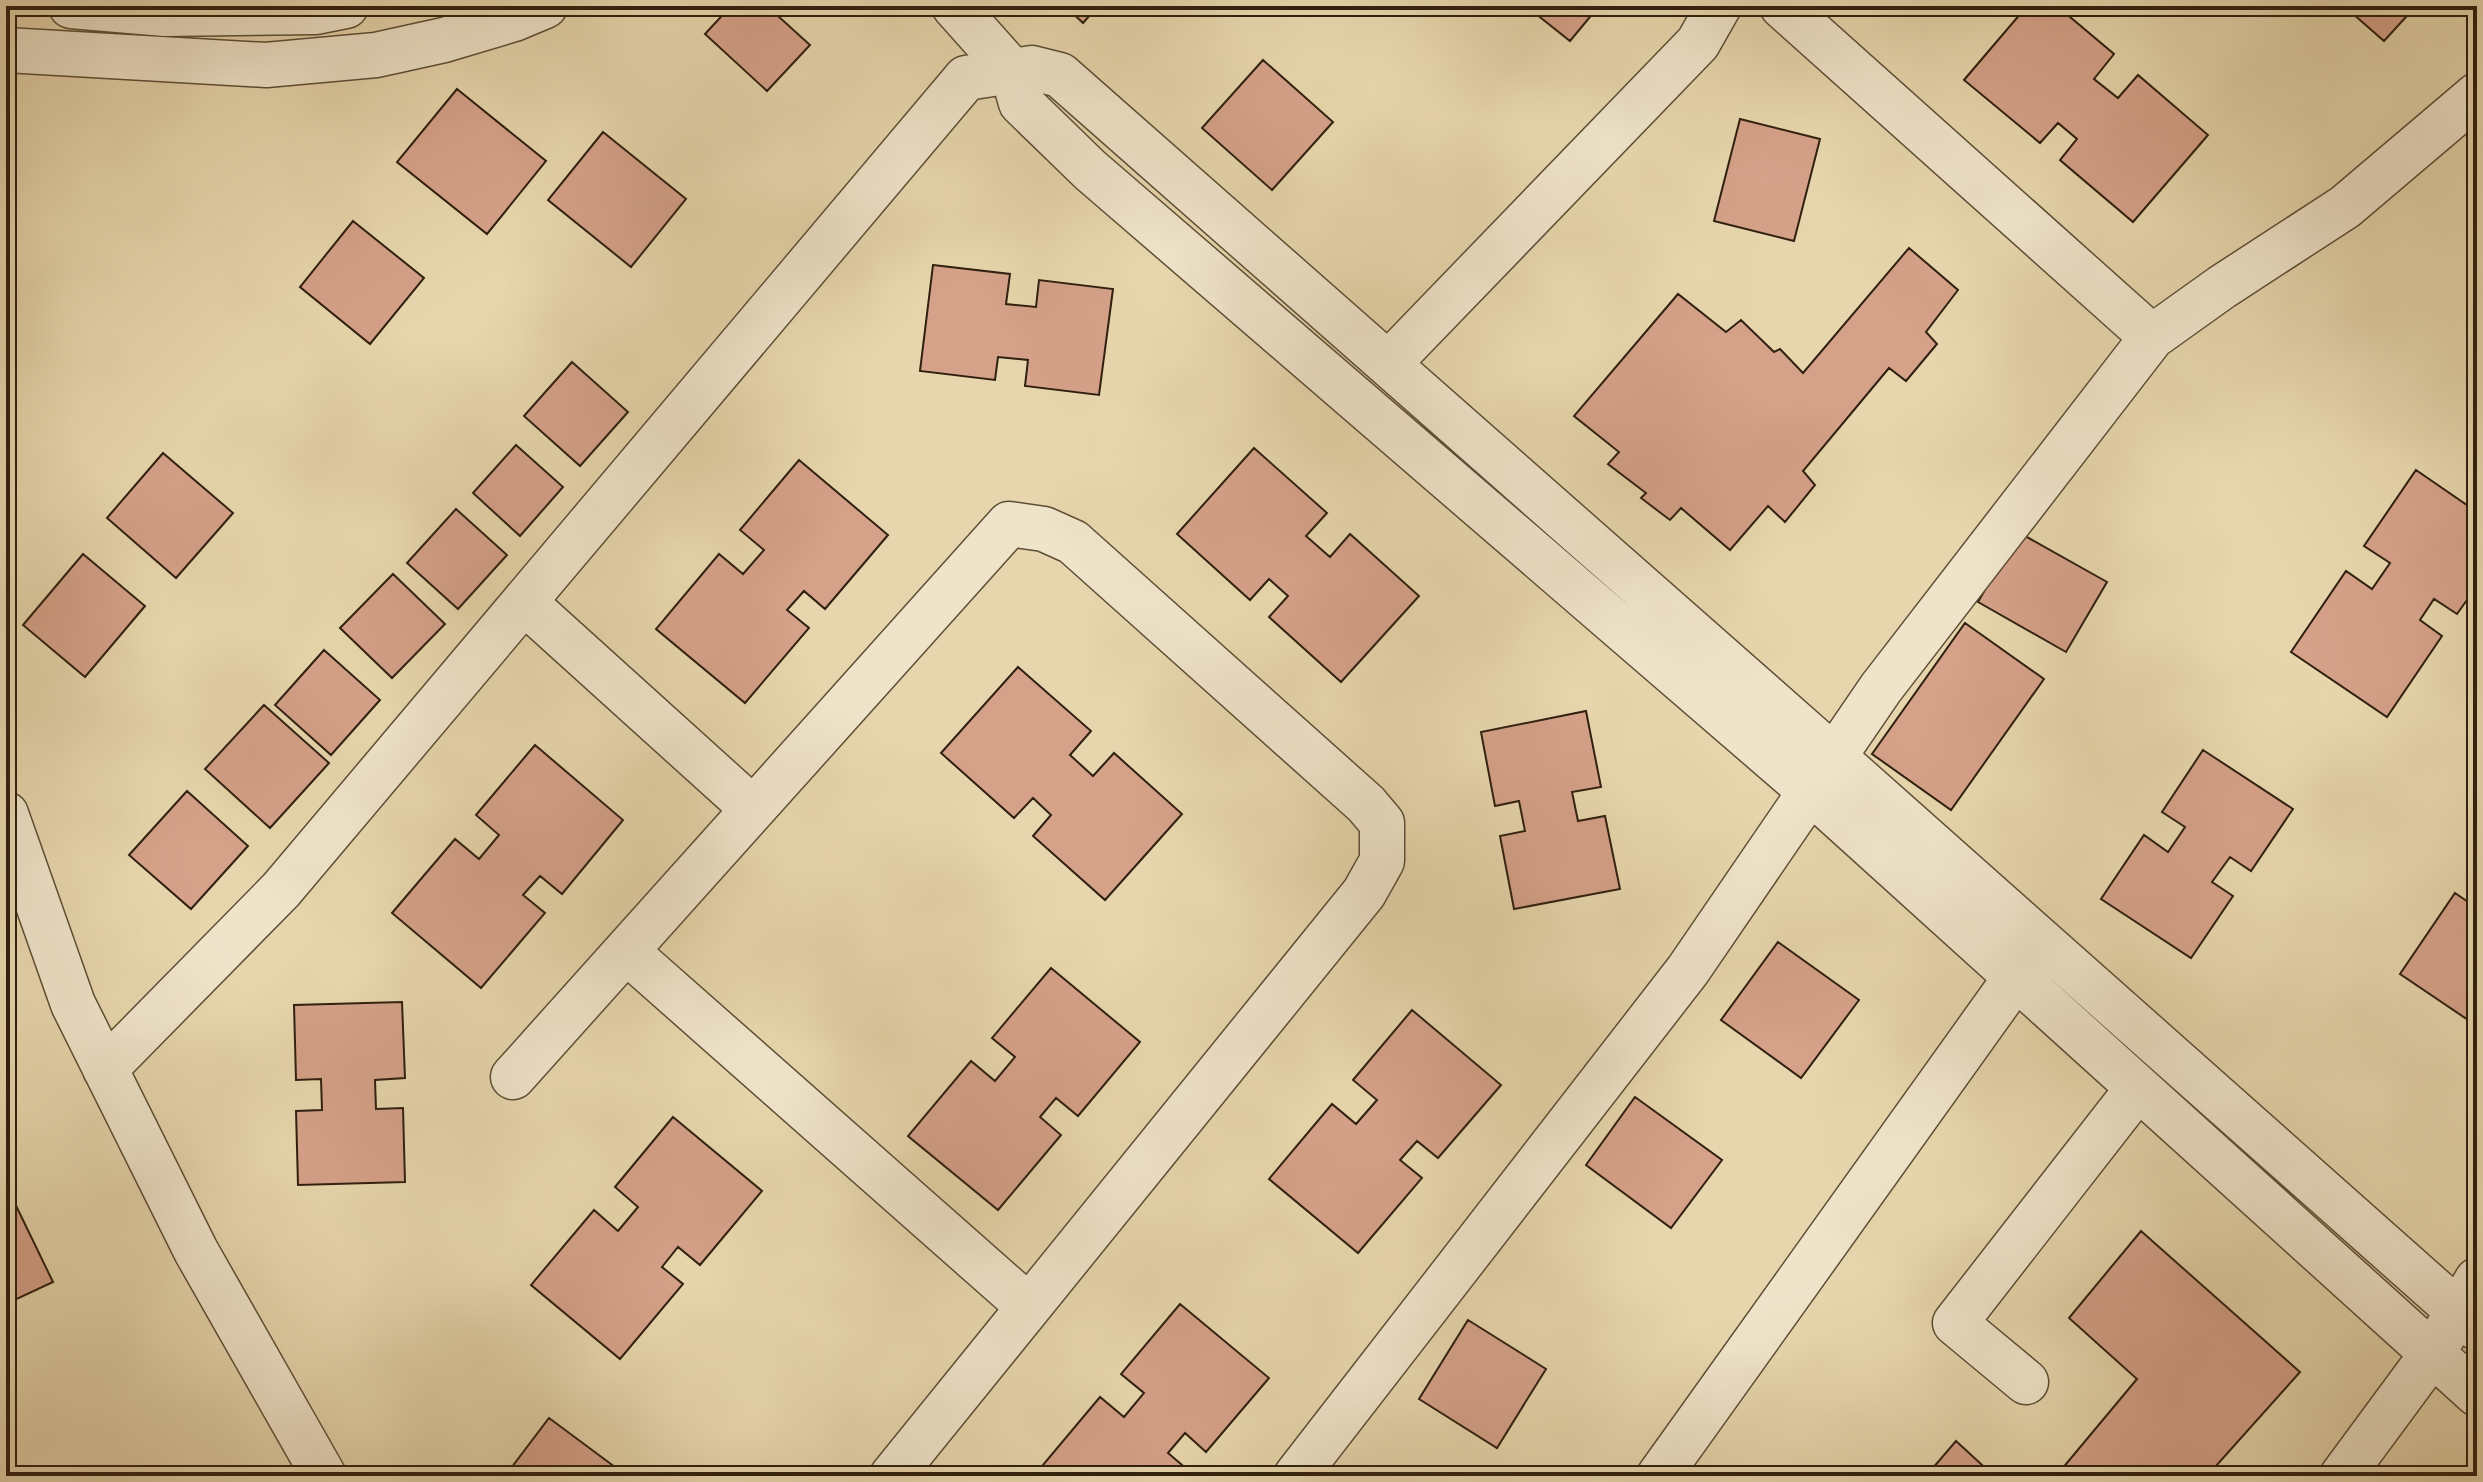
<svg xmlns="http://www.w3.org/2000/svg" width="2483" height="1482" font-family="'EB Garamond',serif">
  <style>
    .building { fill: #d5a189; stroke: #2f200f; stroke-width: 2 }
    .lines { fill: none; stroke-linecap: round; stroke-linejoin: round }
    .minor-casing { stroke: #5d4e36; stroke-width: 47 }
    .minor { stroke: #efe4ca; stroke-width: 44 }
  </style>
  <rect width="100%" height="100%" fill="#e7d6ad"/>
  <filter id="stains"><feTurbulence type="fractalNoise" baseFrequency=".0025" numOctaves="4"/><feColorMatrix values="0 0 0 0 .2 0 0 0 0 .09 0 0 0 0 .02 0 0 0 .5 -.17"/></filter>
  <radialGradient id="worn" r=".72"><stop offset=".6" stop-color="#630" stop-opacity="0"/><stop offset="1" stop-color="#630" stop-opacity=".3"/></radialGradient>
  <path class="building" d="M731,6H767L810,45L767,91L705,34Z
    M1065,6H1098L1083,23Z
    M1526,6H1599L1570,41Z
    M2027,6H2057L2114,54L2094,79L2118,98L2138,75L2208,135L2133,222L2060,160L2077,139L2058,123L2040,143L1964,80Z
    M2344,6H2416L2384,41Z
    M1263,60L1333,122L1272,190L1202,128Z
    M457,89L546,161L487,234L397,162Z
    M1740,119L1820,139L1794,241L1714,221Z
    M603,132L686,199L631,267L548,200Z
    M353,221L424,278L370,344L300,287Z
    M1909,248L1958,290L1926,332L1937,344L1906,381L1889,368L1803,471L1815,485L1785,522L1768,506L1730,550L1681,508L1670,520L1641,498L1646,493L1608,464L1619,452L1574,416L1678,294L1726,332L1741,320L1774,352L1780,349L1803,373Z
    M933,265L1010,274L1006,304L1036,307L1039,280L1113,289L1099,395L1025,386L1028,360L998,357L995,380L920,371Z
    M572,362L628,412L580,466L524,416Z
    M516,445L563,487L520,536L473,493Z
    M1254,448L1327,513L1306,536L1330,557L1350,534L1419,596L1341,682L1269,617L1288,596L1269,579L1250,600L1177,534Z
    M163,453L233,513L176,578L107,518Z
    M799,460L888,535L825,609L804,591L787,610L809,628L745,703L656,629L719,554L743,574L764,550L740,530Z
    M2416,470L2477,512V586L2457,614L2434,599L2420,620L2442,636L2387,717L2291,652L2346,571L2372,589L2390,563L2364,546Z
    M456,509L507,555L458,609L407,563Z
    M2018,532L2107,582L2066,652L1978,602Z
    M83,554L145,606L85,677L23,625Z
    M393,574L445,624L392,678L340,628Z
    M1965,623L2044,679L1951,810L1872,754Z
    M324,650L380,700L331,755L275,705Z
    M1018,667L1091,731L1070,755L1093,776L1114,753L1182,814L1105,900L1033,836L1051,815L1033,798L1014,818L941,753Z
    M264,705L329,763L270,828L205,769Z
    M1586,711L1601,787L1572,792L1578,821L1605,816L1620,889L1514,909L1500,836L1525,831L1519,801L1495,806L1481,732Z
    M535,745L623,820L562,894L540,876L523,895L545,913L481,988L392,913L455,839L479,859L499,835L476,815Z
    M2203,750L2293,809L2251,871L2230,857L2212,882L2233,896L2191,958L2101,899L2144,835L2168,852L2185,827L2162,812Z
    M187,791L248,846L191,909L129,855Z
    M2455,893L2477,908V1026L2400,974Z
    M1778,942L1859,1000L1801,1078L1721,1020Z
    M1051,968L1140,1042L1078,1116L1056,1098L1040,1117L1061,1135L998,1210L908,1136L971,1061L995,1081L1015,1057L992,1038Z
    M402,1002L405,1078L375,1080L376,1109L403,1108L405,1182L298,1185L296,1111L322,1110L321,1079L296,1080L294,1005Z
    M1412,1010L1501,1085L1438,1158L1417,1141L1400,1160L1422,1178L1358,1253L1269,1179L1332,1104L1356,1124L1377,1100L1353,1080Z
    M1635,1097L1722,1160L1671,1228L1586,1165Z
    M673,1117L762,1191L700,1265L678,1247L662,1267L683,1284L620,1359L531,1285L594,1210L618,1231L638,1207L615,1187Z
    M6,1185L53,1282L6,1304Z
    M2141,1231L2300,1372L2207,1476H2056L2137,1379L2069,1318Z
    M1180,1304L1269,1378L1206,1452L1185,1433L1168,1453L1189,1471L1186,1476H1042L1037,1472L1100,1397L1124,1417L1144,1393L1121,1374Z
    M1468,1320L1546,1369L1497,1448L1419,1399Z
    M549,1418L627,1476H505Z
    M1956,1441L1994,1476H1926Z"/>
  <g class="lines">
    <defs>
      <path id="minor" d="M71,6L165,14L316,12L346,6
        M954,6L1012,71
        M1782,6L2152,337
        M6,50L266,65L376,55L444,40L514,19L545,6
        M1388,364L1698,43L1719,6
        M524,602L753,809
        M6,814L73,1004L196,1251L324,1476
        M626,951L1029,1307
        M105,1069L281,890L966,78L1012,71
        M513,1077L1009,524L1044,529L1073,542L1366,804L1382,823V861L1364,893L892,1476
        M2477,1328L1834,757L1060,75L1032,68L1012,71L1021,103L1090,170L1810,791L2477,1394
        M2026,1382L1955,1323L2138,1088
        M1296,1476L1688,970L1881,688L2152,337L2222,287L2345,207L2477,95
        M1659,1476L2016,977
        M2342,1476L2432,1354L2477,1280"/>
    </defs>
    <use href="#minor" class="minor-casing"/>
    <use href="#minor" class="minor"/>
  </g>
  <rect width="2483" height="1482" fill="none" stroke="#e7d6ad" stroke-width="32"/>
  <rect x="8" y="8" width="2467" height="1466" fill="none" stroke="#2f200f" stroke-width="4"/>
  <rect x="16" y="16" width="2451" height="1450" fill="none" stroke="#2f200f" stroke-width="2"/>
  <rect width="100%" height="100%" filter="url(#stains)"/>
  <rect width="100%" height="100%" fill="url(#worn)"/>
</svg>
